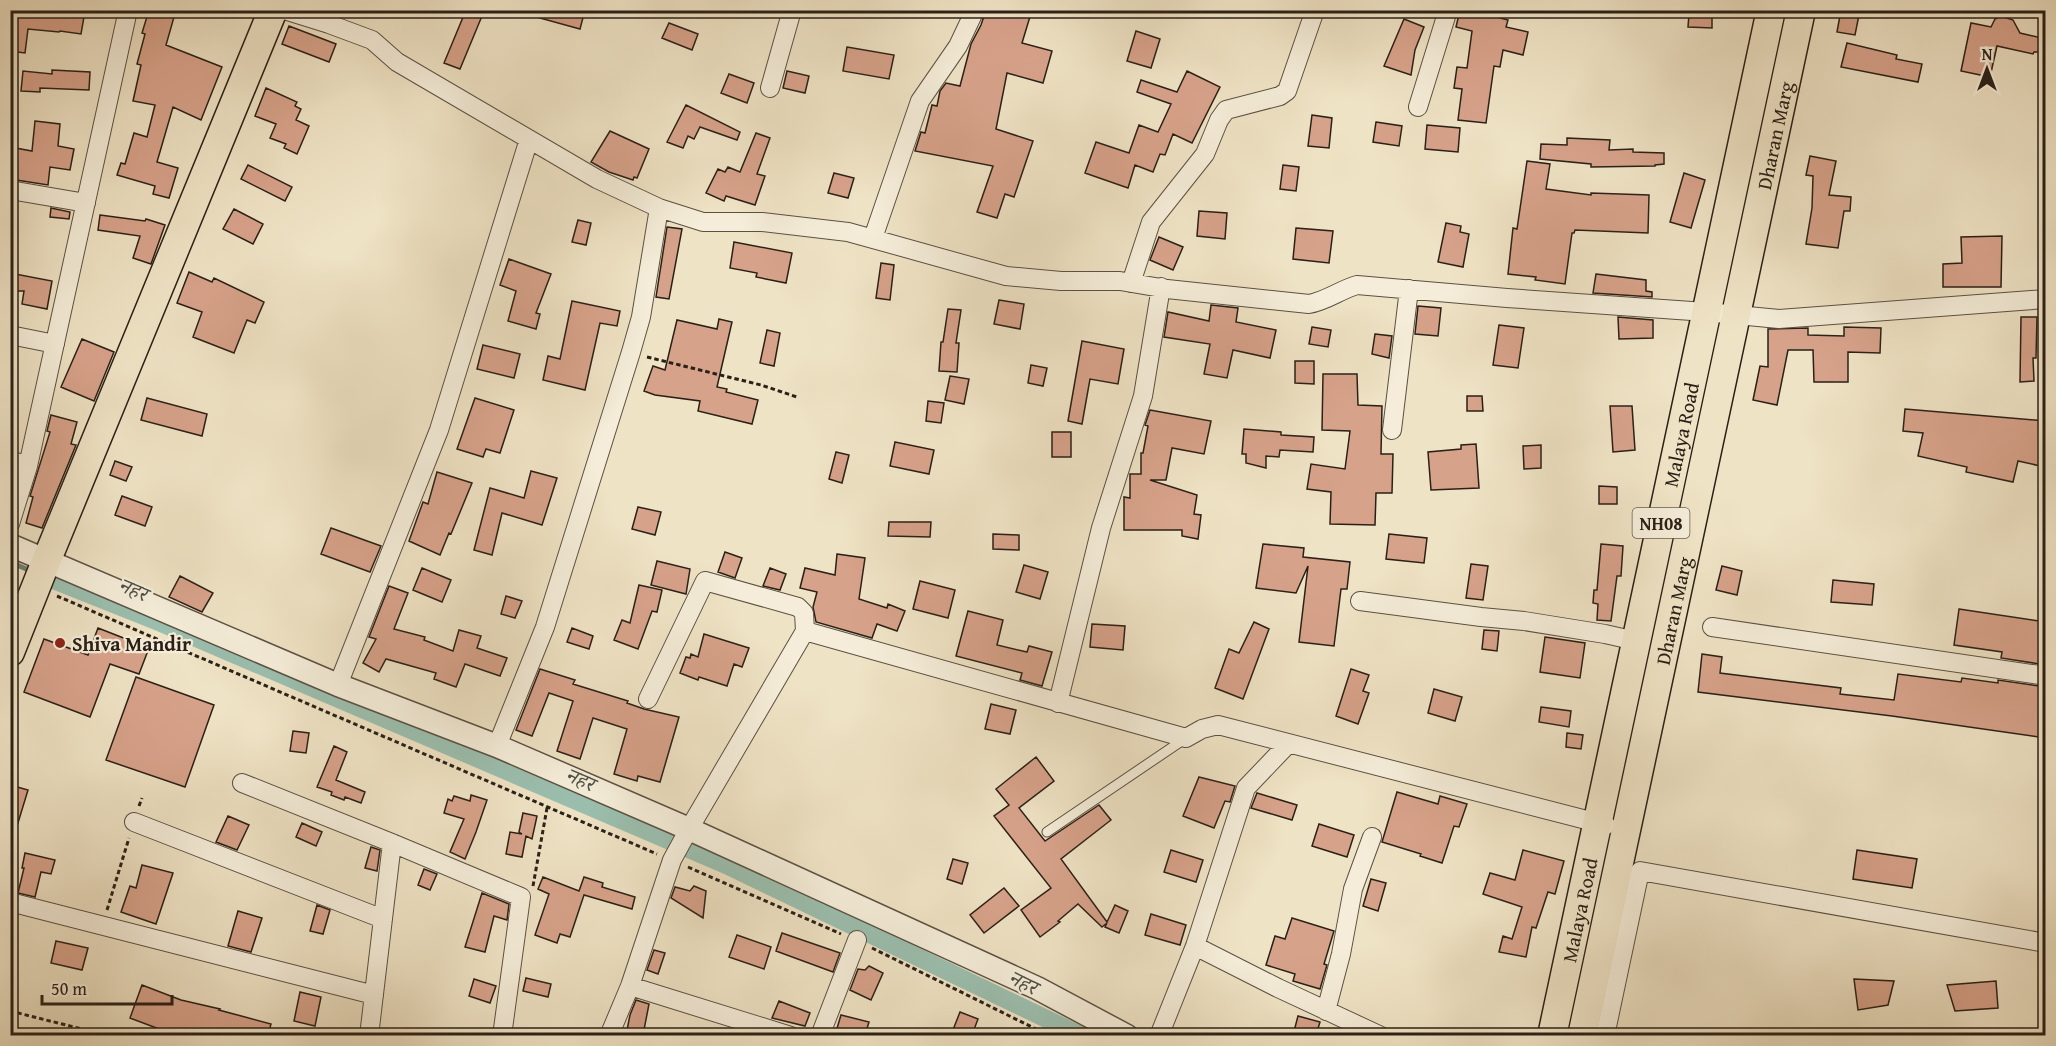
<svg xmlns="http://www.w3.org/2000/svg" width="2056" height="1046" font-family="'Gentium Book Plus','Noto Serif Devanagari',serif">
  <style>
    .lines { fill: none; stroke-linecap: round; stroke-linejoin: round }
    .stream { stroke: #6e7f72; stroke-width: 5 }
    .canal { stroke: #9bbfaf; stroke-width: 18 }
    .building { fill: #d7a28a; stroke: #2a2017; stroke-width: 1.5 }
    .service-casing { stroke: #5b5142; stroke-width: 11 }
    .minor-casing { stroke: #5b5142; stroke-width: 20 }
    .tertiary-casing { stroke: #5b5142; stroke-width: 25 }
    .primary-casing { stroke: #2a2017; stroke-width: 31 }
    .path { stroke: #2a2017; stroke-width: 3; stroke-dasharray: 4.5 3; stroke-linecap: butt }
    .service { stroke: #f5edd9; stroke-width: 9 }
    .minor { stroke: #f5edd9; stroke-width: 18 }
    .tertiary { stroke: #f5edd9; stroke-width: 22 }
    .primary { stroke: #efe3c5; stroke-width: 28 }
    .poi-dot { fill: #8f2418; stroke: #f5edd9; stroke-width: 2 }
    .labels { text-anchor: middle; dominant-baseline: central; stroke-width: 4.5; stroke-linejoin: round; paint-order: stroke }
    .shield { fill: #f5edd9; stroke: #675e51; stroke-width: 1.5 }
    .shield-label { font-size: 18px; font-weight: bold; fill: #2a2017 }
    .street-label { font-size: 20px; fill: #2a2017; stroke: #f5edd9 }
    .poi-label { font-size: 20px; font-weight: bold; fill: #2a2017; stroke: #f5edd9; text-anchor: start }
    .water-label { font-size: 21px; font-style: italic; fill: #4c5045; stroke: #f5edd9 }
  </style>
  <rect width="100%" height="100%" fill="#efe3c5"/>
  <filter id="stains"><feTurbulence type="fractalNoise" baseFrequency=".00333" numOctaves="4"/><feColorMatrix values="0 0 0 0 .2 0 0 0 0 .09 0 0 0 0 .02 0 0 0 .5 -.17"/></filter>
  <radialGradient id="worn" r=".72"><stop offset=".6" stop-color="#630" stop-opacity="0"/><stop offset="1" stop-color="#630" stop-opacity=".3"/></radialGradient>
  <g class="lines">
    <path class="stream" d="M10,562L31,571"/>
    <path class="canal" d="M53,580L161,623L726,865L1082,1036"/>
  </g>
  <path class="building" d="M149,10H176L166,45L222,67L201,120L173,107L157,162L178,168L169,198L153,194L155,186L117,175L121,163L125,164L134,133L147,137L155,105L133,101L141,65L137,64L145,34L142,33Z
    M466,10L482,16L460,69L444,63Z
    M530,10H585L580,29L529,15Z
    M986,10H1032L1022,43L1052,51L1043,83L1007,73L996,129L1033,141L1014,197L1005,194L997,218L977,212L993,166L915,151L921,132L925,133L932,105L937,106L940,91L946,83L960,86L971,44L981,25Z
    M1460,10H1470L1508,20L1506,27L1528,32L1523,55L1503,50L1500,67L1494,66L1486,123L1458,120L1462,89L1454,88L1457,67L1467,68L1472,31L1456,27Z
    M1841,10H1860L1855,35L1837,32Z
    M38,11L84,17L81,34L60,31L59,32L28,29L25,53L10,51L15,12L38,14Z
    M1689,14L1712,15V28L1688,27Z
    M1999,17H2004L2013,20L2020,33L2046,39V52H2034L2033,54L1997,46L1990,77L1961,71L1971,23L1991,27L1995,19Z
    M1404,19L1424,27L1415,50L1411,75L1384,66Z
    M669,23L698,34L692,50L662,38Z
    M289,26L336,44L329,62L282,44Z
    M1136,31L1160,39L1151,68L1127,61Z
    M1847,43L1897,55L1896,59L1922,64L1918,82L1841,67Z
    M847,47L894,55L889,79L843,71Z
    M52,70L90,72L89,90L40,88V92L21,91L23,71L52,74Z
    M787,71L809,76L805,93L783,88Z
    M1187,71L1220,87L1192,143L1173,134L1165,155L1160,154L1153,172L1135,165L1128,188L1085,173L1096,142L1129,153L1139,125L1158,132L1171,104L1137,92L1141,80L1177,92Z
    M729,74L754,83L747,103L721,93Z
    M266,88L297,102L295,106L301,109L296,120L309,126L297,154L284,148L286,144L270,138L276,124L255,116Z
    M686,105L740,132L737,140L700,127L694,139L688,136L683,148L667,142Z
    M1312,115L1332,118L1329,148L1308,146Z
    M35,121L60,124L58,146L74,149L70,170L50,167L48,185L10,179V147L32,151Z
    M1376,122L1402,126L1399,146L1373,142Z
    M1427,125L1460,128L1458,152L1425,149Z
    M610,131L649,149L637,178L634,177L633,180L609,172L591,162Z
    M756,133L770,138L757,174L765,176L755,205L726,196L724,201L706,193L718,169L725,172L728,167L740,172Z
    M1567,138L1610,140L1609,150L1633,149V152L1664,153V164L1655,165V166L1591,167V164L1540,159L1541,144L1567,145Z
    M1810,156L1836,161L1829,195L1851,197L1850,211H1844L1838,248L1806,244L1812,208L1813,176L1806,175Z
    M1527,161L1550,164L1546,189L1591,195V193L1649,195L1648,233L1575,230L1574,233H1572L1565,284L1535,280L1536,277L1508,274L1513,228L1517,229Z
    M248,165L292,187L285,201L241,179Z
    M1283,165L1299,167L1296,191L1280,189Z
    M834,173L854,178L848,198L828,193Z
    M1684,173L1705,180L1691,228L1670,222Z
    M51,208L70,212L69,219L50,217Z
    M234,209L263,224L253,244L223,229Z
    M1199,211L1227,213L1225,239L1197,236Z
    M100,215L145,221L146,219L165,225L151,264L133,258L140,236L98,230Z
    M578,220L591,223L586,245L572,242Z
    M1446,223L1461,226L1460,232L1469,234L1463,267L1438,262Z
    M667,227L682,229L669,299L656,297Z
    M1296,228L1333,231L1329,263L1293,259Z
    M2002,236L2001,287H1943V264L1962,263L1961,237Z
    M1159,237L1183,247L1173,270L1150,260Z
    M734,242L792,253L786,283L756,277L757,273L730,268Z
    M509,259L551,274L536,313L540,314L536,329L508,321L516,291L500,285Z
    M881,263L894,265L890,300L876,298Z
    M189,272L212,282L214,278L264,302L255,323L247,320L234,353L193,337L202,312L177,303Z
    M10,273L52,281L47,309L22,304L24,291H10Z
    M1596,274L1646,280V291L1652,292V297L1593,293Z
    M999,300L1024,304L1020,329L994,324Z
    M572,301L620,311L617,326L600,323L585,390L543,380L548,356L560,359Z
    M1211,305L1238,308L1236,322L1276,330L1270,358L1233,350L1227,378L1204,374L1210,344L1164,337L1168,312L1209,321Z
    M1418,306L1441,308L1438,336L1415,334Z
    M948,309L961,310L956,343H959L957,372L939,371L941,342H943Z
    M1618,317L1653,320V338L1619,339Z
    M2021,317H2037L2036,358H2033L2034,381L2020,382Z
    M719,319L732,322L717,387L727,389L726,392L758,400L752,424L698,411L700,401L655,395L644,391L653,366L665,370L677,320L717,329Z
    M1499,325L1524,328L1518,368L1493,365Z
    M1312,327L1331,330L1328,347L1309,344Z
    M1844,327L1881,328L1880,353L1848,352V382H1814L1813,350H1788L1777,405L1753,400L1760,366L1768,367V329L1808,328V335L1844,336Z
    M767,330L780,333L774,366L760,363Z
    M1375,334L1392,336L1389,358L1372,354Z
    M82,339L114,352L94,401L61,387Z
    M1082,341L1124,349L1118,384L1090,379L1082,424L1068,421Z
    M483,345L520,354L514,378L477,369Z
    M1295,361H1314V384L1295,383Z
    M1031,365L1047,368L1043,386L1028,383Z
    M1323,374H1357L1358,405L1382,406L1381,454H1393L1392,493H1376L1375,525L1330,524L1331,492L1307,489L1311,464L1345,469L1350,431L1322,430Z
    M950,376L969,379L964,404L945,400Z
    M1467,396H1482L1483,411H1467Z
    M147,398L207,414L202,436L141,420Z
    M475,398L514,410L500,453L486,449L483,457L457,449Z
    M928,401L944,403L941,423L926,421Z
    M1610,406H1632L1635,450L1613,452Z
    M1905,409L2046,421L2045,467L2018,461L2013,482L1966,472L1967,467L1918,456L1923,433L1903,431Z
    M1150,410L1211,421L1204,454L1172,448L1166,480H1150L1197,495L1194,514L1201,515L1198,539L1182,536V530H1124V497L1130,498V474H1141V453H1143L1148,426L1145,425Z
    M51,415L77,422L71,444L76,445L42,528L26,523L33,497L30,496L50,432L47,431Z
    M1244,429L1281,432V435L1314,437L1313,452L1280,450L1279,457L1266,456V468L1246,463V454H1242Z
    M1052,432H1071V457H1052Z
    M895,442L934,450L929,474L890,466Z
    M1476,444L1479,488L1431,490L1428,452L1461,449V445Z
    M1541,445V468L1524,469L1523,446Z
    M836,452L849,455L842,483L829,479Z
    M115,461L132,467L126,481L110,475Z
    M531,471L557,478L542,525L502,513L492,555L474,550L490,488L524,498Z
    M437,472L472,483L451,534L449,533L440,555L409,541L423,502L428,504Z
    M1599,486L1617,487V504H1599Z
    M122,496L152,507L145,526L115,515Z
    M638,507L661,512L655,535L632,529Z
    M889,522H931L930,537L888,536Z
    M331,528L381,546L370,572L321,554Z
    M993,534L1019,535V550L993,549Z
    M1389,534L1427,538L1424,563L1386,559Z
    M1263,544L1304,548L1303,557L1350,562L1347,589H1341L1334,646L1299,642L1308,566L1296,593L1256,588Z
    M1601,544L1623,546L1621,576H1617L1611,621L1597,620L1598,604L1593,603L1594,590H1597Z
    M725,552L742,558L735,578L718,572Z
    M837,554L865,558L859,599L887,608L888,604L905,611L897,631L877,624L872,638L816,622L813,607L817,592L800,588L805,568L835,575Z
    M657,561L690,569L686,594L651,585Z
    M1471,564L1488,566L1483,600L1466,598Z
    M1024,565L1048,572L1040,599L1016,592Z
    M1722,566L1742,571L1737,595L1716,590Z
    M422,568L451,580L442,602L413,590Z
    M770,568L786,574L780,590L763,586Z
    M180,576L213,593L202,612L169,597Z
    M1833,580L1874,584L1872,605L1831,602Z
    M920,581L955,590L948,618L913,609Z
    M639,585L662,590L657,612L652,611L638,649L614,640L622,620L630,623Z
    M389,586L408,593L394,629L425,637L424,640L453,651L459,630L481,636L477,648L507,658L500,676L465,664L456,687L434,679L436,673L386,659L379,672L363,663L376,639L369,637Z
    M506,596L522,601L515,618L501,614Z
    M1959,609L2046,622V665L2001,658L2002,652L1954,645Z
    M968,611L1003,620L997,645L1027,652L1029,646L1052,652L1042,686L1020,680L1022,673L956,656Z
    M1254,622L1269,629L1243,699L1215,688L1229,649L1239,653Z
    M1092,624L1125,626L1123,650L1090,647Z
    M98,628L149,648L139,674L110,664L90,717L24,692L44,639L88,655Z
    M572,628L593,636L589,649L567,642Z
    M1484,630L1499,631L1497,651L1482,649Z
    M704,634L749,648L742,667L734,664L727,686L699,677L698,680L680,673L686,657L690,658L691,654L698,657Z
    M1545,637L1585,643L1580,678L1540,672Z
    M1702,654L1722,657L1720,673L1841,688L1840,694L1894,700L1898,674L1961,682L1962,678L1998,683V680L2046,687V738L1892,716L1698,692Z
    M540,669L575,680L573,684L628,701L627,703L644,709L679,717L660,782L638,776L637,781L614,774L627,729L593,718L580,759L557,751L573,701L549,693L532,736L516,730Z
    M1351,669L1369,675L1363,691L1369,693L1358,724L1336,716Z
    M136,677L214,705L185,787L106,760Z
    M1434,689L1462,697L1455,721L1428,713Z
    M991,704L1016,710L1010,734L985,729Z
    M1541,707L1571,711L1569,727L1539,722Z
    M293,731L309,733L306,753L290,751Z
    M1567,733L1583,735L1581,749L1566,747Z
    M334,746L347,752L336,780L365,792L361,803L345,797L344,800L331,795L332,792L317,787Z
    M1036,757L1054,781L1019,808L1045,841L1099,805L1111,820L1061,859L1107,922L1115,905L1128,911L1119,933L1105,927L1107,923L1102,927L1078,904L1058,921L1060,922L1040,937L1021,910L1051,888L994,816L1009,805L996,789Z
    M1199,777L1235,786L1230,802L1225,801L1214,828L1183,816Z
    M10,785L28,790L14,836H10Z
    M1397,792L1438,804L1440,796L1467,804L1459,827L1454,826L1442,863L1420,856L1421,854L1382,842Z
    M1257,793L1297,805L1292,820L1251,808Z
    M471,795L487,800L476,832L465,859L450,852L464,819L444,813L448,799L452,801L454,796L470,801Z
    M523,813L537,816L532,839L526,836L522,857L506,854L510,832L522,834L519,832Z
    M228,816L249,825L237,850L216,842Z
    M302,823L322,832L316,846L296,837Z
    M1319,824L1354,835L1347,857L1312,846Z
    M371,847L380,850L377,871L365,868Z
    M1171,850L1203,860L1196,882L1164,872Z
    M1523,850L1564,861L1555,894L1548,892L1536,928L1532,927L1526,957L1499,952L1503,936L1512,939L1522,907L1483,894L1490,873L1515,880Z
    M1857,850L1917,859L1912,888L1853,879Z
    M25,853L55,860L51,874L41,872L35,897L18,893L24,868H22Z
    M953,859L968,863L962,884L947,879Z
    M142,865L173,873L156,924L121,912L130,886L136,888Z
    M424,869L437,874L430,890L418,885Z
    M543,877L579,891L584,877L603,883L602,887L635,897L632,909L584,895L570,937L560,934L557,943L535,935L549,894L538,889Z
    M1371,879L1386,883L1378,911L1363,906Z
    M694,886L706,891L703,918L671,898L675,887L690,891Z
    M1004,888L1019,906L984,933L970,915Z
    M482,893L509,904L507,920L494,916L485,952L465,947Z
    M317,905L330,910L323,934L310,931Z
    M238,911L262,918L251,952L228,946Z
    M1151,914L1186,925L1180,945L1145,935Z
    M1292,918L1334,931L1324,964L1327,965L1320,989L1293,981L1295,974L1266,965L1275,936L1285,939Z
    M782,933L840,953L833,972L776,951Z
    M737,935L771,947L764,969L729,957Z
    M56,941L88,948L82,970L51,963Z
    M654,950L665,953L658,974L647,970Z
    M869,966L883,973L871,1000L850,990L858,969L865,970Z
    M526,978L551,984L548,997L523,991Z
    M474,979L496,986L490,1003L469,996Z
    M1854,979L1894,981L1888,1005L1858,1010Z
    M1996,981L1998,1008L1955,1011L1947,985Z
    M142,985L181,1000L220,1009L219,1010L271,1024L268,1035H175L130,1018Z
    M300,992L321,997L315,1026L294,1021Z
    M636,1000L649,1004L643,1035H626L630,1015Z
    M779,1001L810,1013L805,1026L772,1018Z
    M960,1012L978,1019L972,1035H951Z
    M841,1015L869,1022L865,1035H835Z
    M1298,1016L1320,1022L1316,1035H1293Z"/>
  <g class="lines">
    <defs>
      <path id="service" d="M1047,832L1186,738"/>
      <path id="minor" d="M284,10L329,24L372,40L397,62L597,179L659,208L703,222H762L848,232L1006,276L1061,281H1120L1167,289L1309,304C1326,301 1340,290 1357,285L1507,298L1706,312L1779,319L2046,299
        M770,88L792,10
        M1418,107L1448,10
        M10,190L86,203
        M873,238L920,101L958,46L975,10
        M1131,283L1151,222L1205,154L1219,120L1226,110L1280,96L1287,91L1315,10
        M10,335L55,344
        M1392,430L1409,289
        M10,460L28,466
        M10,524L28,466L128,10
        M1360,601L1481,617L1524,621L1605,634L1636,641
        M1712,627L2046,676
        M338,685L439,430L529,139
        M648,699L705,581L798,607L804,613L805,631
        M1058,703L1101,528L1143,396L1161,287
        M497,746L545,627L631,352L641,317L659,208
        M242,783L392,843L521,897L502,1036
        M134,822L383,919
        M10,902L374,995
        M1195,946L1278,988L1381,1036
        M630,986L791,1036
        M1326,1011L1341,954L1353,889L1372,837
        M369,1036L392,843
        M609,1036L630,986L672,860L689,829L805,631L1186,738L1202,729L1218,725L1606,825
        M820,1036L857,940
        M1159,1036L1195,946L1246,788L1288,744
        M1605,1036L1640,871L2046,943"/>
      <path id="tertiary" d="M10,545L338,685L497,746L689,829L1037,988L1127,1036"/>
      <g id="primary">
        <path d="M10,652L43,569L273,10"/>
        <path id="s1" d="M1552,1036L1771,10"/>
        <path id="s2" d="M1582,1036L1801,10"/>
      </g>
    </defs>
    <use href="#service" class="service-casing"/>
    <use href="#minor" class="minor-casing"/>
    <use href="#tertiary" class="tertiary-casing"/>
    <use href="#primary" class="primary-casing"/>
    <path class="path" d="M647,357L761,385L797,397
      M57,596L657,854
      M139,806L142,798
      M688,867L841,934
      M533,886L547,808
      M107,910L129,838
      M872,948L1050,1036
      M10,1011L110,1036"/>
    <use href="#service" class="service"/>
    <use href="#minor" class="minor"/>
    <use href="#tertiary" class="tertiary"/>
    <use href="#primary" class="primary"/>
  </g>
  <circle class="poi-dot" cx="60" cy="643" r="6"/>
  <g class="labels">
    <rect class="shield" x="1632.5" y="508" width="57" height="30" rx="4.5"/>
    <g class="shield-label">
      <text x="1661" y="523">NH08</text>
    </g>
    <g class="street-label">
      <text stroke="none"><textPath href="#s2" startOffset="921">Dharan Marg</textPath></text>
      <text stroke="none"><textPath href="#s1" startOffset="615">Malaya Road</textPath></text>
      <text stroke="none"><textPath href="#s2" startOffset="435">Dharan Marg</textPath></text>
      <text stroke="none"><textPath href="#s1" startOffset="129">Malaya Road</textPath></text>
    </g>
    <g class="poi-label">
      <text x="72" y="643">Shiva Mandir</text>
    </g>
    <g class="water-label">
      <text transform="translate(133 589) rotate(23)">नहर</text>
      <text transform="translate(580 779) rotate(23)">नहर</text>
      <text transform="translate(1023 982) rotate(26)">नहर</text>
    </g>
  </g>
  <rect width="2056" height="1046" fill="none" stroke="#efe3c5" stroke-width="36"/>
  <rect x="12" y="12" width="2032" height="1022" fill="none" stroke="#2a2017" stroke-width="3"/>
  <rect x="18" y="18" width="2020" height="1010" fill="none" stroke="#2a2017" stroke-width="1.5"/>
  <g transform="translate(1987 69)" stroke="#f5edd9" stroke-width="4.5" paint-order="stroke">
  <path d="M0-4.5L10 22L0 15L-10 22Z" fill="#2a2017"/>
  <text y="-9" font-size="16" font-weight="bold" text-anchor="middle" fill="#2a2017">N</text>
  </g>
  <path d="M42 995v9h130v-9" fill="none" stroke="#2a2017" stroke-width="3"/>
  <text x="51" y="995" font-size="18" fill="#2a2017" stroke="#f5edd9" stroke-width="4.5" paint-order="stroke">50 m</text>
  <rect width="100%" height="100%" filter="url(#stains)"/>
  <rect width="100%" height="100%" fill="url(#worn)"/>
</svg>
